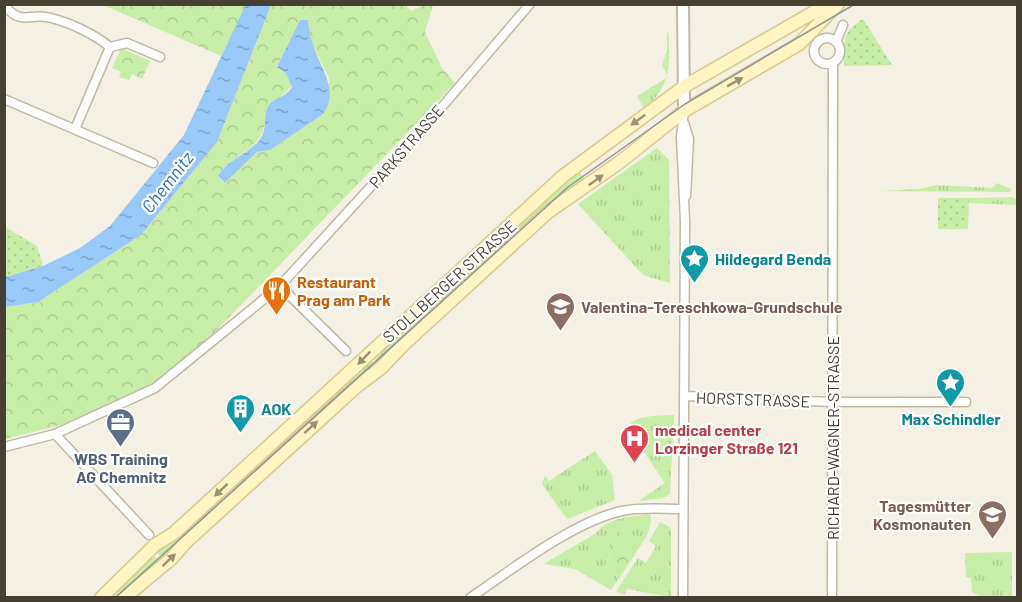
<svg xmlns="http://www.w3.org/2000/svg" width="1022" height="602" font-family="Barlow,sans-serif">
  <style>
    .grass { fill: url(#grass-tufts) }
    .forest { fill: url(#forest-crowns); fill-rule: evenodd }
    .garden { fill: url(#garden-dots) }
    .water { fill: url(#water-ripples) }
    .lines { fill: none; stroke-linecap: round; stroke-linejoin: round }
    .minor-casing { stroke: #c0b9a5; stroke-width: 11 }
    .tertiary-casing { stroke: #c0b9a5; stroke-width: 14 }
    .secondary-casing { stroke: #d8cb8e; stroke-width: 15 }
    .minor { stroke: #fff; stroke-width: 8 }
    .tertiary { stroke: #fff; stroke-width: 10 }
    .secondary { stroke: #fff5c2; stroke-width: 12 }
    .tram { stroke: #959595; stroke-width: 1.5 }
    .oneway { fill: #999173 }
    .labels { text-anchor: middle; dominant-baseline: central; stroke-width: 4.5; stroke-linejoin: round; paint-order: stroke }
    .street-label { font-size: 16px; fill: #464033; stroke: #fff }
    .culture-label { font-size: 16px; font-weight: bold; fill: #0d838f; stroke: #fff; text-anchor: start }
    .food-label { font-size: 16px; font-weight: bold; fill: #c56008; stroke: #fff; text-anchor: start }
    .education-label { font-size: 16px; font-weight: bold; fill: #785e54; stroke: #fff; text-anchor: start }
    .health-label { font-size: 16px; font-weight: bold; fill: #be3a42; stroke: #fff; text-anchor: start }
    .service-label { font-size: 16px; font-weight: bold; fill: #4e5e75; stroke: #fff }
    .water-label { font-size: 18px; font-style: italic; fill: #216ebd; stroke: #fff }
  </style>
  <defs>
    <pattern id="grass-tufts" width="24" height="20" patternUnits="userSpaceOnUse" patternTransform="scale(1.5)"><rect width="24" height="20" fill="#c8eda7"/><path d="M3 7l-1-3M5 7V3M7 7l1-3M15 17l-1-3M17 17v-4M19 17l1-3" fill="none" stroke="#adcc90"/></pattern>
    <pattern id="forest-crowns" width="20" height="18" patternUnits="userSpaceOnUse" patternTransform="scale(1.5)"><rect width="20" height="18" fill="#c8eda7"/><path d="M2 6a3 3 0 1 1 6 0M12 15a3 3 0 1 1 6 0" fill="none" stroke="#adcc90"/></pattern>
    <pattern id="garden-dots" width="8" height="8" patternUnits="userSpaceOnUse" patternTransform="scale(1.5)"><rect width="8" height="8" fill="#c8eda7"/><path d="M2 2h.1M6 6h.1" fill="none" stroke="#adcc90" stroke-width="1.8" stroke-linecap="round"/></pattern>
    <pattern id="water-ripples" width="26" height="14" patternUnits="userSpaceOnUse" patternTransform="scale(1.5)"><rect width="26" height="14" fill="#98c9f8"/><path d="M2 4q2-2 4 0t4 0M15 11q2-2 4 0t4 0" fill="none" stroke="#7ea5c9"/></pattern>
  </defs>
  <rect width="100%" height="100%" fill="#f4f0e3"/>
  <path class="grass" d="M667,29C669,35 669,41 669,48C670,79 665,87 645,110L637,96L668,77L662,65L667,51Z
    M657,148L669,160L670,283L643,275L578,204Z
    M577,168L586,181L378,363L373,357Z
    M997,183L1011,189L1010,192L879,191L919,189L936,185L992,188Z
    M1012,197L1016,199L1017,205L969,203V198Z
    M370,358L375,365L170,556L167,554L162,558L157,553L161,549L159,546Z
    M674,415L670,494L663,498L642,501L640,500L665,483L628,428C632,414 661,416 674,415Z
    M595,451L612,475L615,500L567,519L542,484L545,476L549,481Z
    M650,514C654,527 644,541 637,551L613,540L611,554L604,566L620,577L611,590L575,569L543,564L595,534C608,517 629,517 650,514Z
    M660,522L671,528V597L627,589L625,595L616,591L638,558L646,563L656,546L649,541Z
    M1012,552V597H982L972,592L971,578L966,577L965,553Z
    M149,556L151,559L155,556L159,561L156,563L159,566L121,597L105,598Z"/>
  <path class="forest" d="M405,4L411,11L424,5H433L425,32L442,68L455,83L166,383L102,415L5,439V307L38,302L141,235L217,142L271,5ZM300,20L329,78V101L322,115L270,150L257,152L225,183L218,177C238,145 265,155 266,111L292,86L286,73L277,67Z
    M103,5H246L221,56Z
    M121,48L150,61L142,79L132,74L129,80L119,77L121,72L112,68Z
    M621,532L626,545L637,551L620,577L604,566L611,555L608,548L613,540L612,534Z"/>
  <path class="garden" d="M863,19L892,65L844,66C844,41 841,33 863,19Z
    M938,198H969L968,229H938Z
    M5,227L37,246L43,266L5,277Z"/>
  <path class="water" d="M246,4L271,5L217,142L141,235L38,302L5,307V277L43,266L80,248L110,226L184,135Z
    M300,20H308C309,31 311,42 316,53C324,73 339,94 322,115L270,150L257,152L225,183L218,176C228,160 243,156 257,143C270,130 261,114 270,104C277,96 284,99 292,87L286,73L277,67Z"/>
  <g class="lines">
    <defs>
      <path id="minor" d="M4,5C22,27 29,12 51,18C71,23 94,34 110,47L75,129
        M814 51a13 13 0 1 1 26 0a13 13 0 1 1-26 0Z
        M836,42L843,25
        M110,47L127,43L160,57
        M4,99L153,163
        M684,123L689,139L686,196
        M280,286L346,351
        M684,396L832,402H966
        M55,434L149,535
        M4,447L55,434L155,388L280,286L417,136L530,4
        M470,598C511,570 574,521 622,511C641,507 662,509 682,509
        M683,598L685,221L681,137L684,111
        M832,598L833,63"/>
      <path id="tertiary" d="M683,4L684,111"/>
      <path id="secondary" d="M101,598L155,545L174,533L563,176L685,86L828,4
        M124,598L171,559L186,542L356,387L381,368L403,345L548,212L620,162L684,111L799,44L838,4"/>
    </defs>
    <use href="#minor" class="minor-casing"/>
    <use href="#tertiary" class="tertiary-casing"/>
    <use href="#secondary" class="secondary-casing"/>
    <use href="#minor" class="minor"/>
    <use href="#tertiary" class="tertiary"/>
    <use href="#secondary" class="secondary"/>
    <path class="tram" d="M115,598L568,187L685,104L855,4"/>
  </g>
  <defs><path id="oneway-solid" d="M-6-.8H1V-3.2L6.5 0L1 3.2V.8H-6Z" transform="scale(1.5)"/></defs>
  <g class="oneway">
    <use href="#oneway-solid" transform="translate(735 82) rotate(-29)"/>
    <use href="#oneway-solid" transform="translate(638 120) rotate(144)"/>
    <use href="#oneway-solid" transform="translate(596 180) rotate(-36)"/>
    <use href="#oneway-solid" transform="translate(364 358) rotate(134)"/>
    <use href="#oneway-solid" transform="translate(311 427) rotate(-42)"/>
    <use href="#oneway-solid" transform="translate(221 490) rotate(137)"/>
    <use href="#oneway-solid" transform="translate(169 560) rotate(-43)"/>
  </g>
  <defs>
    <symbol id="sight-pin" viewBox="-11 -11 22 30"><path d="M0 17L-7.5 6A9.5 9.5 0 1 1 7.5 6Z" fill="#0f9aa8" stroke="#fff"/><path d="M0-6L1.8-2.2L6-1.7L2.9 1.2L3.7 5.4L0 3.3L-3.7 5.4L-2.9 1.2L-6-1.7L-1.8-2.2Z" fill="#fff"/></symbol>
    <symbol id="restaurant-pin" viewBox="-11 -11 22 30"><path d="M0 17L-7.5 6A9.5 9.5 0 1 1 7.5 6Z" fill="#e8710a" stroke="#fff"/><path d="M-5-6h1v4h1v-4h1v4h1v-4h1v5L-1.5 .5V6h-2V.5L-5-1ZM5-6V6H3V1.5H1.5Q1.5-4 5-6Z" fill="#fff"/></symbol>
    <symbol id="school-pin" viewBox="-11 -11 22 30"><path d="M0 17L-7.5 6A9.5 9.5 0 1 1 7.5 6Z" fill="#8d6e63" stroke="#fff"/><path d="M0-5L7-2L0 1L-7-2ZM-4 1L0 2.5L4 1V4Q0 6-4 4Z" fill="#fff"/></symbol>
    <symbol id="building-pin" viewBox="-11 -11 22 30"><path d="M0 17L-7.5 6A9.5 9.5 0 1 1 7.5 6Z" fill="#0f9aa8" stroke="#fff"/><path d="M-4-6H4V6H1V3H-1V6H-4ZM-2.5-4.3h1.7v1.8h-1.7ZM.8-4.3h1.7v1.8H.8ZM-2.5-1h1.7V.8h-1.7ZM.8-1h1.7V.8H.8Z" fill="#fff"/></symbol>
    <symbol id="office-pin" viewBox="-11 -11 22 30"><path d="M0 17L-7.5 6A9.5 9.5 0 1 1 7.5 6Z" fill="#5c6f8a" stroke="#fff"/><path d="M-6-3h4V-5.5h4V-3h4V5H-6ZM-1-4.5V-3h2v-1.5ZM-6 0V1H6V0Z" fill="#fff"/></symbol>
    <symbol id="hospital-pin" viewBox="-11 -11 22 30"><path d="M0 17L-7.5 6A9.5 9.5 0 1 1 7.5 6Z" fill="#e0444e" stroke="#fff"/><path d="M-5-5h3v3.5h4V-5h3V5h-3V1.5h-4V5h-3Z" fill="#fff"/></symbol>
  </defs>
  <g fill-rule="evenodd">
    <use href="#sight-pin" x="678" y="242" width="33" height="45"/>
    <use href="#restaurant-pin" x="260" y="274" width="33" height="45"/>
    <use href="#school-pin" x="544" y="290" width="33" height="45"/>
    <use href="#sight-pin" x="934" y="366" width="33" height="45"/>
    <use href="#building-pin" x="224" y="392" width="33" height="45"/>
    <use href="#office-pin" x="104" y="406" width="33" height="45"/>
    <use href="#hospital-pin" x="618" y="422" width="33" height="45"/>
    <use href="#school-pin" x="976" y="498" width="33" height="45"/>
  </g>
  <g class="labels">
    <g class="street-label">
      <text transform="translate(406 146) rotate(-49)">PARKSTRASSE</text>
      <text transform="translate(449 281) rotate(-42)">STOLLBERGER STRASSE</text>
      <text transform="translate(753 399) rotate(2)">HORSTSTRASSE</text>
      <text transform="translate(832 438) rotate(-90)">RICHARD-WAGNER-STRASSE</text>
    </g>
    <g class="culture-label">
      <text x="715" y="258">Hildegard Benda</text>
      <text x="261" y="408">AOK</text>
      <text x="951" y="418" text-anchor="middle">Max Schindler</text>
    </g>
    <g class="food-label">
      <text x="297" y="281">Restaurant<tspan x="297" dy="18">Prag am Park</tspan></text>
    </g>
    <g class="education-label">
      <text x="581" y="306">Valentina-Tereschkowa-Grundschule</text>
      <text x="971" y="505" text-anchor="end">Tagesmütter<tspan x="971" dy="18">Kosmonauten</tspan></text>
    </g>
    <g class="health-label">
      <text x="655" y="429">medical center<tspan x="655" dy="18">Lorzinger Straße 121</tspan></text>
    </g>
    <g class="service-label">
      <text x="121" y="458">WBS Training<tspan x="121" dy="18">AG Chemnitz</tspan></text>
    </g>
    <g class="water-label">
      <text transform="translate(167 182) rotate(-52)">Chemnitz</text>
    </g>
  </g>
  <rect width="1022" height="602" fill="none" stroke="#464033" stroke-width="12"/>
</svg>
